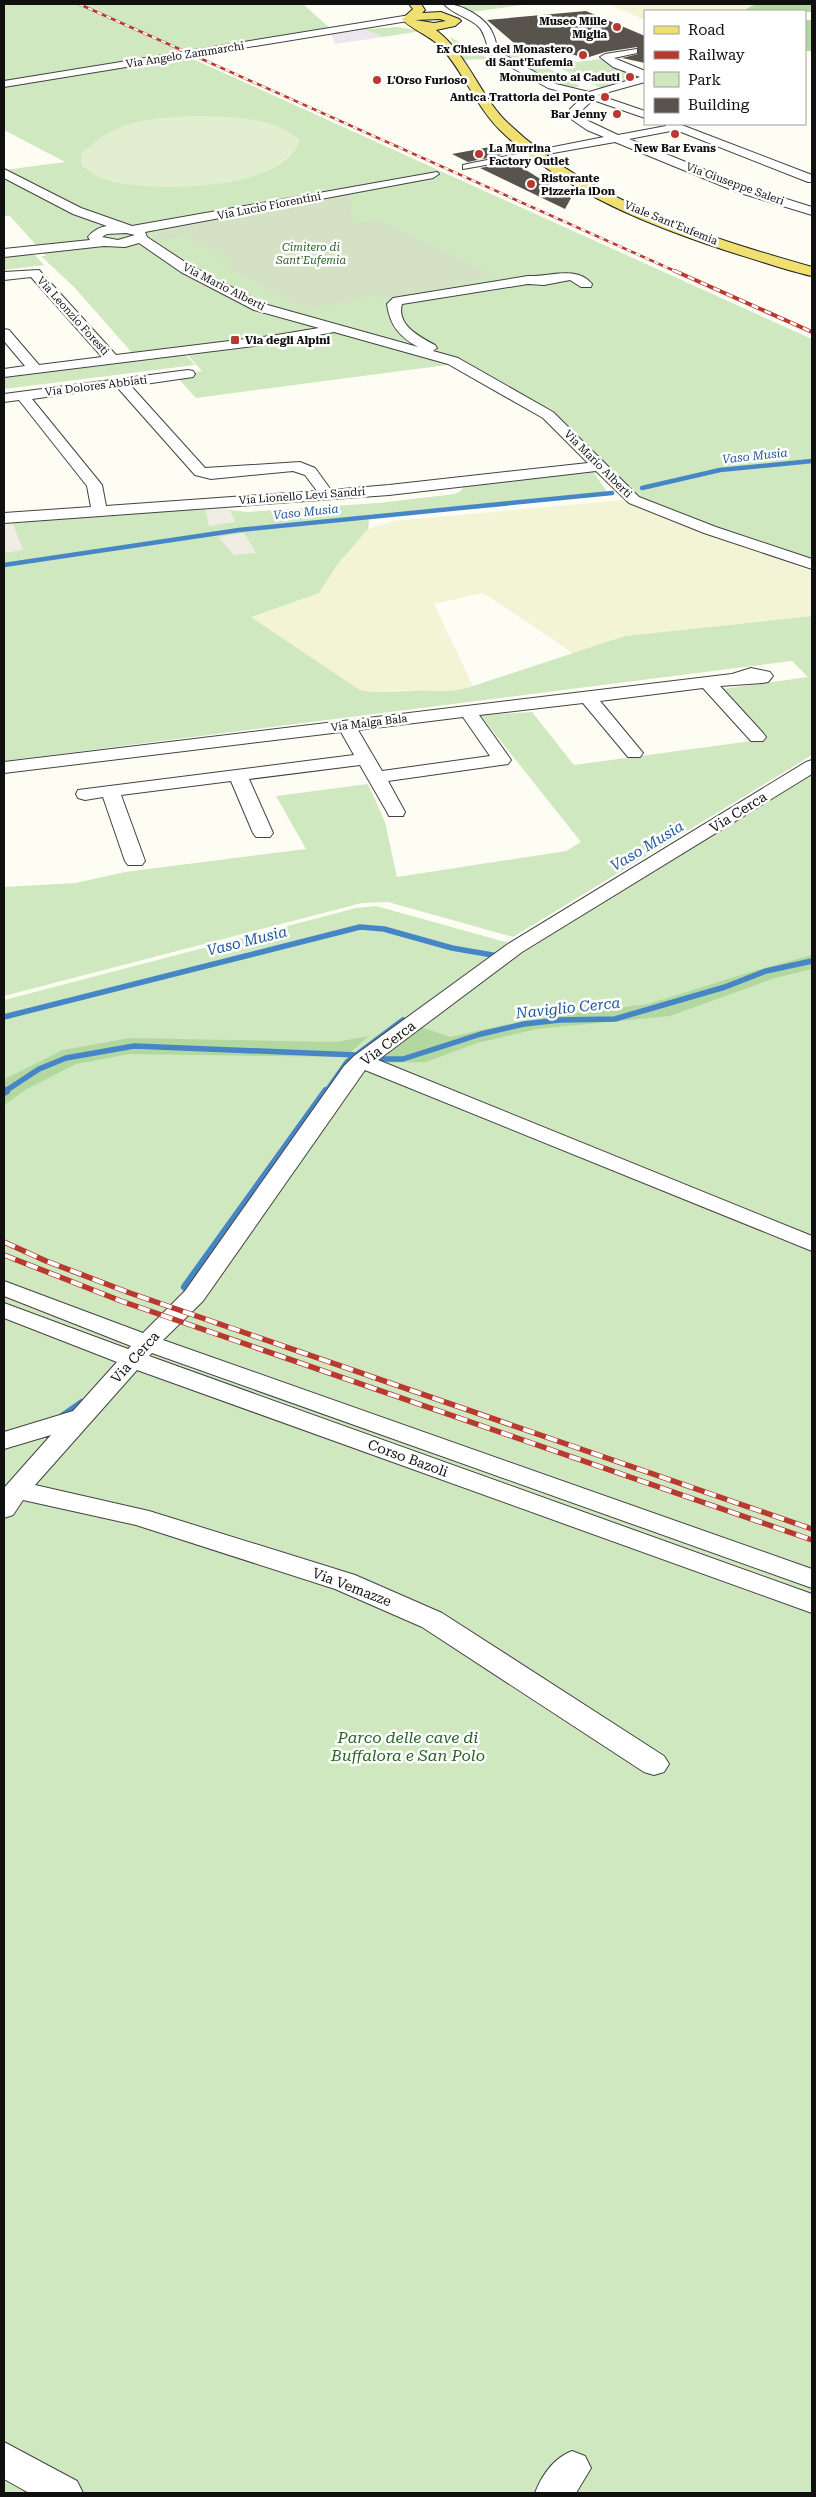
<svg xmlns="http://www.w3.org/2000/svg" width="816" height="2497" font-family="'Roboto Serif',serif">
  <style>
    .industrial { fill: #eee6ee }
    .farmland { fill: #f3f4d5 }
    .green { fill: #cfe8bf }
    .forest { fill: #b2d89f }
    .cemetery { fill: #d4e1c5 }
    .pitch { fill: #e1efd0 }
    .plaza { fill: #f0ede2 }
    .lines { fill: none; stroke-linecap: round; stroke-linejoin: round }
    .stream-far2 { stroke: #4685c6; stroke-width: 4.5 }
    .stream-far1 { stroke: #4685c6; stroke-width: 5.5 }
    .stream { stroke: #4685c6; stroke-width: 8 }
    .building { fill: #58534d }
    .minor-casing { stroke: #434343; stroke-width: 2 }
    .major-casing { stroke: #212121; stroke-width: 2 }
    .minor { fill: #fff; fill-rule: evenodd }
    .major { fill: #f0e072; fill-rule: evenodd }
    .rail-far2-casing { stroke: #b9382f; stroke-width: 2.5 }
    .rail-far1-casing { stroke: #b9382f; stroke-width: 4 }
    .rail-casing { stroke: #b9382f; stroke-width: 5.5 }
    .rail-far2 { stroke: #fff; stroke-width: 2; stroke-dasharray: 5; stroke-linecap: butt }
    .rail-far1 { stroke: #fff; stroke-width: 2.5; stroke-dasharray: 7; stroke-linecap: butt }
    .rail { stroke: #fff; stroke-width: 4; stroke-dasharray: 12; stroke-linecap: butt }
    .poi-dot { fill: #b9382f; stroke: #fff; stroke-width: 2 }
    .labels { text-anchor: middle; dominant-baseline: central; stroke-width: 5; stroke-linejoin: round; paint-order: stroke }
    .far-poi-label { font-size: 11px; font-weight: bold; fill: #101010; stroke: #fff; text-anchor: end }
    .far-street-label { font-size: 11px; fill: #101010; stroke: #fff }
    .far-park-label { font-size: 11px; font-style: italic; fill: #296523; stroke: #fff }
    .far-water-label { font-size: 12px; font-style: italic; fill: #1f579c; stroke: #fff }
    .street-label { font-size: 14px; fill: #101010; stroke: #fff }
    .water-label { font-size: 15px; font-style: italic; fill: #1f579c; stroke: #fff }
    .near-park-label { font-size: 16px; font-style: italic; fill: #296523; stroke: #fff }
  </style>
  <rect width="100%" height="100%" fill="#fefdf4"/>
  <path class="industrial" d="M365,29L383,37L335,44L331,34Z"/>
  <path class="farmland" d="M608,4H756L742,11H645V20Z
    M622,500L812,572V616L625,636L574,654L483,593L434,604L473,686L454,692L440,693L401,690L372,693L360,690L250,616L319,593L337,565L368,529L394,521Z"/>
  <path class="green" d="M4,4H303L332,30L182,54L812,339V563L656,507L622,487L606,465L555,414L462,363L196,398L176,376L202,371L181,348L134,355L74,287L41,256H46L10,216H4V170L65,162L4,130Z
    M458,4H529L472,12Z
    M398,27L421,31L383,37L365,29Z
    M450,37L489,59L462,60Z
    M506,44L580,86C575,87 569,89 564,88C549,85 511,61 499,51L498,45Z
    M601,59L636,77L601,88L553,65Z
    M32,252L44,265L4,270V255Z
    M184,353L195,365L4,389V376Z
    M592,470L607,492L366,515L369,521L368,529L337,565L319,593L251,617L360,690C377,694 393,691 411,691C435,690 449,694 473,686L625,636L812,616V755L513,937L388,902L362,903L4,996V887L76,883L125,872L306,849L276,796L368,784L385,822L397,877L566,851L581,842L480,715L532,712L574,765L759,740L715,690L808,677L792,661L4,761V522L222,506L230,510L248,512L378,503L455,494L462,490L464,485Z
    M812,771V2493H4V1000L356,908L376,906L523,947Z"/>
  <path class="forest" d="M756,4H812V12L742,11Z
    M805,20H812V51H805Z
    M812,955V969L775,978L670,1016L537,1029L477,1043L426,1062L376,1063L421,1027L450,1037L541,1017L648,1004L754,971Z
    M369,1036L345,1057L129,1054L76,1064L27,1089L4,1105V1080L7,1078L63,1050L130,1038L336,1042Z"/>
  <path class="cemetery" d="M343,195L352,199L350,219L356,223L377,219L494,276L387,298L374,296L307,310L220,262L231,260L186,236L154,242L156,236L172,228Z"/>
  <path class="pitch" d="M199,116C233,117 272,116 300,140C285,192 148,193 107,180C96,177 89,172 81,164V154C88,148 96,140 105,135C131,118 168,117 199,116Z"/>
  <path class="plaza" d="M222,506L230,510L235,522L209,526L205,507Z
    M12,521L23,550L4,553V522Z
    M244,533L256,553L234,555L218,537Z"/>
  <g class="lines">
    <path class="stream-far2" d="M642,488L720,470L812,461
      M4,565L239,530L612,493"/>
    <path class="stream-far1" d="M4,1017L360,927L384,929L452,948L498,956L501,953
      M382,1059H403L481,1034L524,1024L560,1020L615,1019L725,987L766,971L812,961
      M4,1092L39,1069L66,1058L134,1046L357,1055
      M326,1092L347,1062L403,1020"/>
    <path class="stream" d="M4,1092L6,1091
      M185,1287L326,1091
      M62,1417L82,1403"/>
  </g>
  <path class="building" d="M586,11L645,36V63L622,58L638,54L637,47L605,52L586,58L563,52L547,55L514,43L487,20Z
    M490,147L502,155L468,162L452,154Z
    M513,162L571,198L565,209L480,168Z"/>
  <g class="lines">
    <defs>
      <path id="minor" d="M444,4C461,3 487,18 493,34C496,41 496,47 501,53L556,84L589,92L640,77L613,67L600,57L605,54L637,49V53L614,58L645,71V82L598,95L645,111V118L593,100L582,110V118L618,135L666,126L665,124H679L812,175V182H808L676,130L629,139L745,186L812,207V215L737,192L615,142L463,169V165L467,164L604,137L587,130L571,119L570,109L583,97L548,88L493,57C486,48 486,33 478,26C468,17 453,14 444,4Z
        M410,15L414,16V20L4,87V81Z
        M4,169L81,208L132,226L437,172L439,174L433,178L145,232L147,237L191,266L264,304L418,347C400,337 390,326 387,304L393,298L528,276C549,277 577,265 592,284L591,287H581L570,280L544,285L528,284L402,304C396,325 420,337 435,345L437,348L433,351L458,358L553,412L639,497L716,527L812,559V569L704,533L629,503L596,471L389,495L4,523V513L91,507L87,486L19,400L4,402V394L188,370L193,371L195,374L193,377L131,386L205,468L300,462L315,468L331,490L389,485L588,463L543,418L448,364L334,332L271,344L4,377V369L25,366L4,341V329L9,330L39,365L102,357L31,277L4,280V272L39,270L116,355L271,336L319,328L254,310L181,272L139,243L125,247L104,246L4,257V249L90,240L88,237C92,231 100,227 107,226L73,214L4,178ZM126,233L135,235L118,240L102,237L107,234ZM117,387L195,475L211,479L293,471L305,475L317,491L106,506L102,485L32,399Z
        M751,668L770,672L773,676L768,682L762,683L720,686L763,733L766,737L763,741H751L703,688L600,701L643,753L640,757H628L583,703L479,715L511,760L508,764L388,781L405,812L403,816H389L387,812L360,765L249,779L273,833L270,837H256L253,833L231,781L121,795L145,861L142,865H128L125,861L103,797L85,800L78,798L76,794L78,790L354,755L341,732L4,773V762L732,674ZM463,717L490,756L382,771L358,730Z
        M812,760V774L522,952L378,1060L812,1236V1251L365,1070L203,1301L163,1340L812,1569V1588L152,1353L149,1356L812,1594V1613L137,1370L35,1485L149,1511L355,1575L442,1613L664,1756L669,1764L664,1772L654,1775L644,1772L422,1627L335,1589L136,1525L23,1500L13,1515L4,1518V1488L51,1435L4,1449V1432L73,1411L117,1362L4,1318V1303L128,1349L131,1346L4,1296V1281L143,1333L185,1291L344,1066L354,1056L508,944L806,762Z
        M4,2442L77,2481L83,2493H29L4,2479Z
        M572,2451L585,2456L591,2468L576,2493H535C542,2475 554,2458 572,2451Z"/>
      <path id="major" d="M409,4H421L425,10L422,13L441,12L459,19L461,21L455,26L436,30C469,55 480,98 510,125C592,202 707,237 812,267V276C788,271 764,262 740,255C655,228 564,193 500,130C476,106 464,73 441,47C429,35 409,28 402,19L413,9ZM440,19L446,21L434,23L415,20Z"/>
    </defs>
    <use href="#minor" class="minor-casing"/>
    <use href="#major" class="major-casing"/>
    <use href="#minor" class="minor"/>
    <use href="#major" class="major"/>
    <defs>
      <path id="rail-far2" d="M79,4L677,272"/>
      <path id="rail-far1" d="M675,271L812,332"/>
      <path id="rail" d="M4,1242L46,1261L130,1293L812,1529
        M4,1255L121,1301L812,1540"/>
    </defs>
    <use href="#rail-far2" class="rail-far2-casing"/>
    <use href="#rail-far1" class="rail-far1-casing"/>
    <use href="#rail" class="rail-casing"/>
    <use href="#rail-far2" class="rail-far2"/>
    <use href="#rail-far1" class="rail-far1"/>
    <use href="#rail" class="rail"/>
  </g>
  <g class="poi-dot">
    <circle cx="617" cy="27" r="5"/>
    <circle cx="583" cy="55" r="5"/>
    <circle cx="630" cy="77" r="5"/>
    <circle cx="377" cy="80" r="5"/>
    <circle cx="605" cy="97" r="5"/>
    <circle cx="617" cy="114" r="5"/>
    <circle cx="675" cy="134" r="5"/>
    <circle cx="479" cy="154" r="5"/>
    <circle cx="531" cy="184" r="5"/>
    <rect x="230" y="335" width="10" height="10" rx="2.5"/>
  </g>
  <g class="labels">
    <g class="far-poi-label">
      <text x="607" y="21">Museo Mille<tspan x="607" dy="13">Miglia</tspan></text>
      <text x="573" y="49">Ex Chiesa del Monastero<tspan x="573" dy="13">di Sant'Eufemia</tspan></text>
      <text x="620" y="77">Monumento ai Caduti</text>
      <text x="387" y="80" text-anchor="start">L'Orso Furioso</text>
      <text x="595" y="97">Antica Trattoria del Ponte</text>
      <text x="607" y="114">Bar Jenny</text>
      <text x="489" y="148" text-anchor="start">La Murrina<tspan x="489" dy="13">Factory Outlet</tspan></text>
      <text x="675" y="148" text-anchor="middle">New Bar Evans</text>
      <text x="541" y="178" text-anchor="start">Ristorante<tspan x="541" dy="13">Pizzeria iDon</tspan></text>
      <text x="245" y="340" text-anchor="start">Via degli Alpini</text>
    </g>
    <g class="far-street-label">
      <text transform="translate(185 55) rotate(-9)">Via Angelo Zammarchi</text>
      <text transform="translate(735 184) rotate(20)">Via Giuseppe Saleri</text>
      <text transform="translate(269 206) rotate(-11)">Via Lucio Fiorentini</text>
      <text transform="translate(671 223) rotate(22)">Viale Sant'Eufemia</text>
      <text transform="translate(224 287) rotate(27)">Via Mario Alberti</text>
      <text transform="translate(73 316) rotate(48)">Via Leonzio Foresti</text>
      <text transform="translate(96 386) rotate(-7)">Via Dolores Abbiati</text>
      <text transform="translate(598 464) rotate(45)">Via Mario Alberti</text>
      <text transform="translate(302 496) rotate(-4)">Via Lionello Levi Sandri</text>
      <text transform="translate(369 723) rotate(-7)">Via Malga Bala</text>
    </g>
    <g class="far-park-label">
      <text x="311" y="247">Cimitero di<tspan x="311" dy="13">Sant'Eufemia</tspan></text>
    </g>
    <g class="far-water-label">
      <text transform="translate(755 456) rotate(-6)">Vaso Musia</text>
      <text transform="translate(306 512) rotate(-6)">Vaso Musia</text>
    </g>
    <g class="street-label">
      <text transform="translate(738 812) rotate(-32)">Via Cerca</text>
      <text transform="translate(388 1043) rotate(-37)">Via Cerca</text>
      <text transform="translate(135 1357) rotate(-48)">Via Cerca</text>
      <text transform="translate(408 1458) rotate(20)">Corso Bazoli</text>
      <text transform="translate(352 1587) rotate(21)">Via Vemazze</text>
    </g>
    <g class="water-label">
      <text transform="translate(647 846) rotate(-31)">Vaso Musia</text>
      <text transform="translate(247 941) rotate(-14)">Vaso Musia</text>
      <text transform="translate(568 1008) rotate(-6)">Naviglio Cerca</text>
    </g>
    <g class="near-park-label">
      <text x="408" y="1737">Parco delle cave di<tspan x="408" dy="18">Buffalora e San Polo</tspan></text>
    </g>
  </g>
  <rect width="816" height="2497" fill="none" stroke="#101010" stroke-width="10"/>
  <rect x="644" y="10" width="162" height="115" fill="#ffffff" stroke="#9f9f9f"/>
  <rect x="654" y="26" width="25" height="8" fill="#f0e072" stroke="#9f9f9f"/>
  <text x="688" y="35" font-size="15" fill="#101010">Road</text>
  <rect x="654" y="51" width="25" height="8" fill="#b9382f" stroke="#9f9f9f"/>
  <text x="688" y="60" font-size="15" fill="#101010">Railway</text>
  <rect x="654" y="72" width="25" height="15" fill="#cfe8bf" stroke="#9f9f9f"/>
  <text x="688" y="85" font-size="15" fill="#101010">Park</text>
  <rect x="654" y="98" width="25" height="15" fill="#58534d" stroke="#9f9f9f"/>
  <text x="688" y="110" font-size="15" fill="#101010">Building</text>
</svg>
